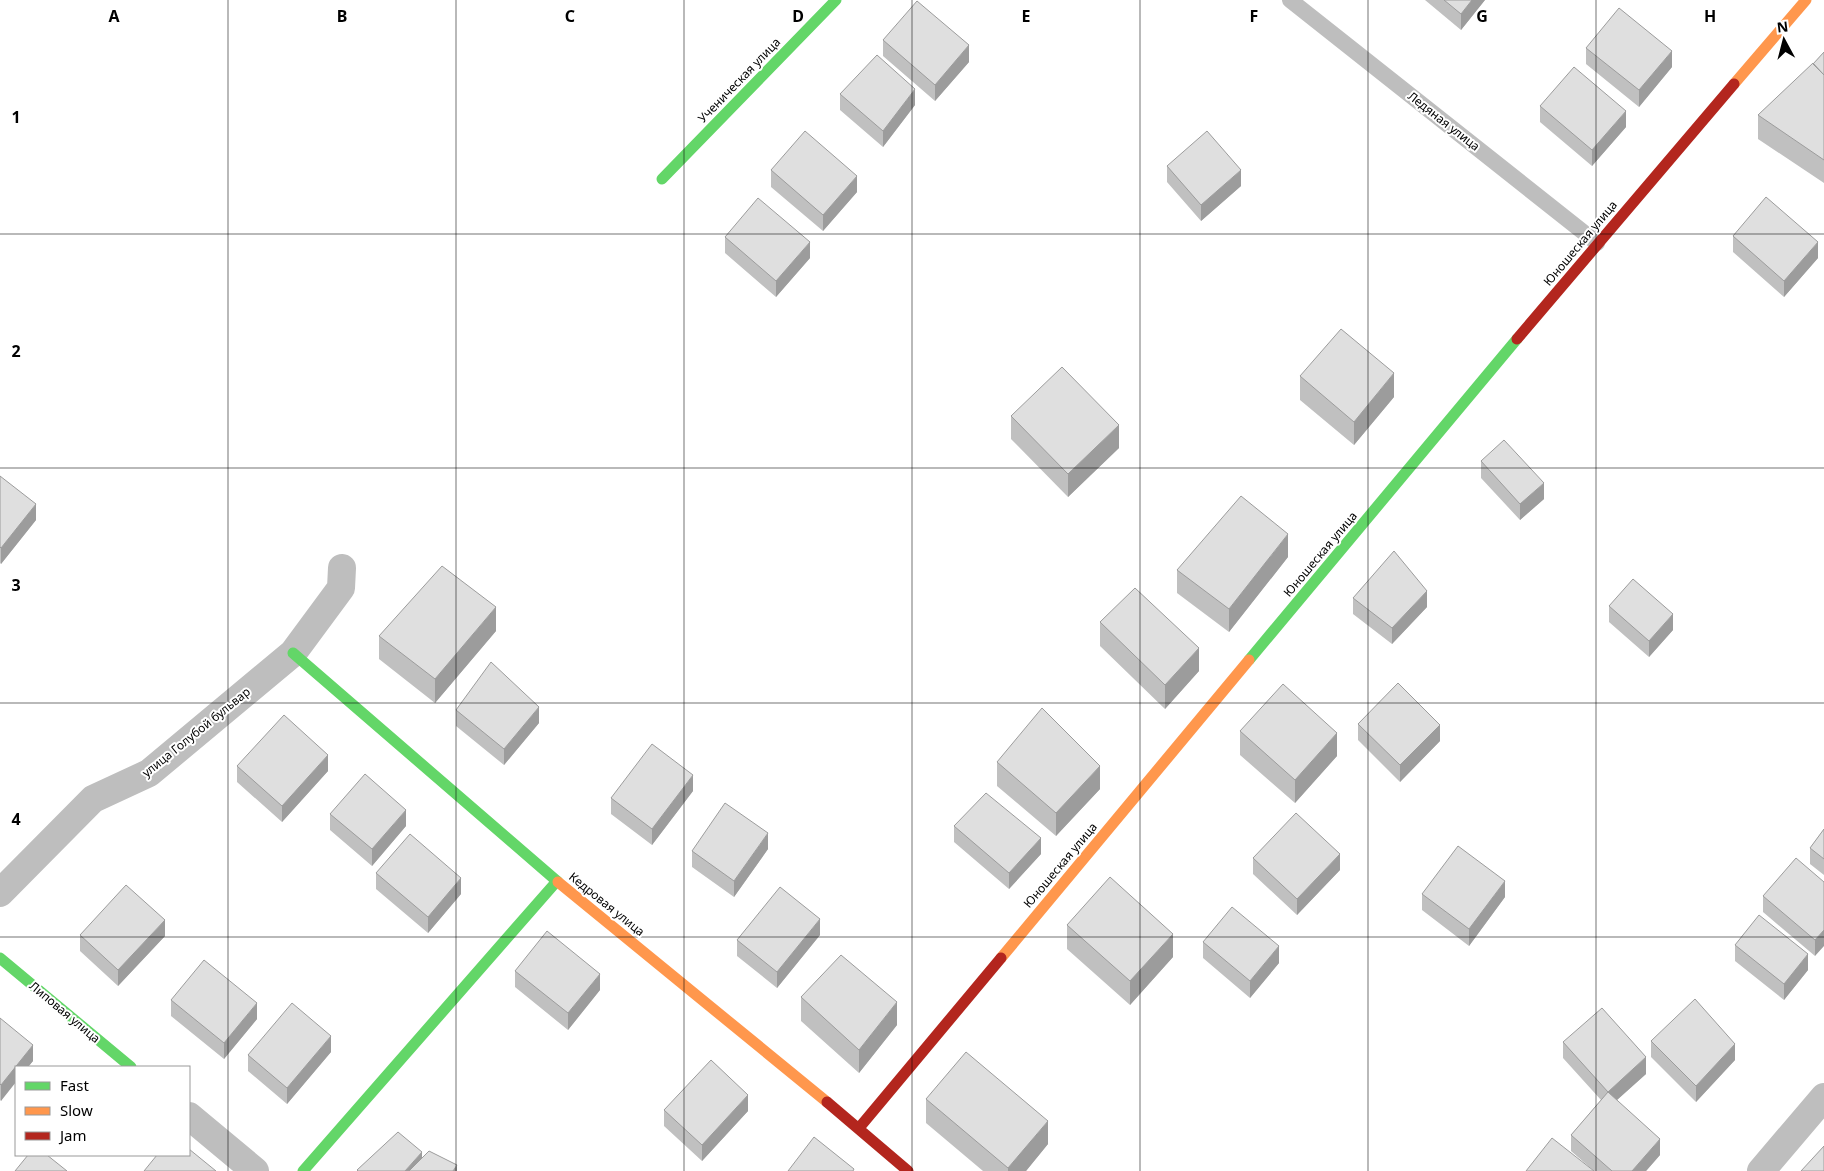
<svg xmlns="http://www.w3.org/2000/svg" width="1824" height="1171" font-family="'Noto Sans',sans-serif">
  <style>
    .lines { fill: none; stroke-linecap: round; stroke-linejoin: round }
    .lane { stroke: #bebebe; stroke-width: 16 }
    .street { stroke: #bebebe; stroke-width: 28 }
    .fast { stroke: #63d668; stroke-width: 11 }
    .slow { stroke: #ff974d; stroke-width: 11 }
    .jam { stroke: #b3261e; stroke-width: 11 }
    .wall { fill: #c0c0c0 }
    .shaded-wall { fill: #9c9c9c }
    .building { fill: #dfdfdf; stroke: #9c9c9c }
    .grid { fill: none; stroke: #000; stroke-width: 1; stroke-opacity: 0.55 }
    .labels { text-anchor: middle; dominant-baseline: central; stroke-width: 4; stroke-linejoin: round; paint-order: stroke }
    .street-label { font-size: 12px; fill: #000; stroke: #fff }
    .grid-label { font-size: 16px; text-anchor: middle; font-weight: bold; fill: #000; stroke: #fff; stroke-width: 4; stroke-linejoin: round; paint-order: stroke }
  </style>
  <rect width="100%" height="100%" fill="#fff"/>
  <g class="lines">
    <path class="lane" d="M1290,0L1597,243"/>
    <path class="street" d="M0,893L93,799L149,773L293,653L341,588L342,568
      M189,1116L255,1171
      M1761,1171L1824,1097"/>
    <path class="fast" d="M662,179L836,0
      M293,653L558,882
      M1249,660L1517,339
      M0,958L131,1067
      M303,1171L557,881"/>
    <path class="slow" d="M1734,84L1806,0
      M558,882L827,1102
      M1001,958L1249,660"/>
    <path class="jam" d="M1517,339L1734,84
      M827,1102L908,1171
      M859,1128L1001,958"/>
  </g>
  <path class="wall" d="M1425,0H1485L1461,30Z
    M883,40L969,62L935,101L883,56Z
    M1586,48L1672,67L1639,107L1586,64Z
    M1824,52V183L1758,139V115L1813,64Z
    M840,94L915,105L883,147L840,110Z
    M1540,106L1626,127L1592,166L1540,122Z
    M1167,166L1241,186L1201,221L1167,182Z
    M771,170L857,192L823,231L771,187Z
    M1733,236L1818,258L1784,297L1733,252Z
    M725,237L810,258L776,297L725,253Z
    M1300,376L1394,397L1354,445L1300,400Z
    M1011,416L1119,448L1068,497L1011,439Z
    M1481,461L1544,499L1520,520L1481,478Z
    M0,476L36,520L1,564L0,563Z
    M1288,557L1229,632L1177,593V570Z
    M1353,598L1427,607L1392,644L1353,614Z
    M1609,606L1673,630L1649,657L1609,622Z
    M1100,622L1199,671L1165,709L1100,646Z
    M496,631L435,703L379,659V636Z
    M456,710L539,723L504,765L456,726Z
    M1358,724L1440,741L1400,782L1358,740Z
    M1240,731L1337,756L1295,803L1240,755Z
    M997,762L1100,789L1056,836L997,786Z
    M237,766L328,771L282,822L237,782Z
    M693,791L652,845L611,814V798Z
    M330,814L406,826L372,866L330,830Z
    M954,826L1041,854L1009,889L954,842Z
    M1824,829V875L1810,864V848Z
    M768,849L734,897L692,867V851Z
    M1253,858L1340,870L1297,915L1253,874Z
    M376,873L461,894L428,933L376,889Z
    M1824,882L1815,956L1763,912V896Z
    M1422,894L1505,897L1469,946L1422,910Z
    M1067,925L1173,957L1130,1005L1067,949Z
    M80,935L165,936L118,986L80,951Z
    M820,935L777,988L737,956V940Z
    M1203,942L1279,963L1250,998L1203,958Z
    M1735,945L1808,970L1784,1000L1735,961Z
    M515,971L600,990L568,1030L515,987Z
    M801,997L897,1025L859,1073L801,1021Z
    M171,1000L257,1019L224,1059L171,1016Z
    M0,1018L33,1061L28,1067H16L1,1101L0,1100Z
    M1651,1041L1735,1060L1696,1102L1651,1057Z
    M1563,1042L1646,1074L1617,1100L1660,1155L1646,1171H1594L1571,1151V1135L1601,1100L1563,1058Z
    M331,1052L287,1104L248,1071V1055Z
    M926,1099L1048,1144L1026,1171H983L926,1123Z
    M664,1110L748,1111L702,1161L664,1126Z"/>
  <path class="shaded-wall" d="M1472,0H1485L1461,30V14Z
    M969,45V62L935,101V85Z
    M1672,51V67L1639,107V90Z
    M915,89V105L883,147V131Z
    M1626,111V127L1592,166V150Z
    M1241,170V186L1201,221V205Z
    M857,176V192L823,231V215Z
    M810,242V258L776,297V281Z
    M1818,242V258L1784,297V281Z
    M1394,373V397L1354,445V422Z
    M1119,425V448L1068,497V474Z
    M1544,483V499L1520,520V504Z
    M36,504V520L1,564V548Z
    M1288,534V557L1229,632V609Z
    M1427,591V607L1392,644V628Z
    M496,607V631L435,703V679Z
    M1673,614V630L1649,657V641Z
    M1199,648V671L1165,709V685Z
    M539,707V723L504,765V749Z
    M1440,725V741L1400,782V765Z
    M1337,733V756L1295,803V780Z
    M328,755V771L282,822V806Z
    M1100,766V789L1056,836V813Z
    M693,775V791L652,845V829Z
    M406,810V826L372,866V849Z
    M768,833V849L734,897V881Z
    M1041,838V854L1009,889V873Z
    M1340,854V870L1297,915V899Z
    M461,878V894L428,933V917Z
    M1505,881V897L1469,946V929Z
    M820,919V935L777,988V972Z
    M165,920V936L118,986V970Z
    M1824,930V946L1815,956V940Z
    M1173,934V957L1130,1005V981Z
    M1279,946V963L1250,998V981Z
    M1808,954V970L1784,1000V984Z
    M600,974V990L568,1030V1013Z
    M897,1002V1025L859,1073V1050Z
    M257,1003V1019L224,1059V1043Z
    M331,1036V1052L287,1104V1088Z
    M1735,1044V1060L1696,1102V1086Z
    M33,1045V1061L28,1067H16V1082L1,1101V1085Z
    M1646,1057V1074L1608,1108V1092Z
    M748,1095V1111L702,1161V1145Z
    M1048,1121V1144L1026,1171H1008V1168Z
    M1660,1139V1155L1646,1171H1632Z
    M422,1152V1168L420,1171H405Z
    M457,1165V1171H453Z"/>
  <path class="building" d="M1444,0H1472L1461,14Z
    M917,1L969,45L935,85L883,40Z
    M1619,8L1672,51L1639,90L1586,48Z
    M1824,52V75L1813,64Z
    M877,55L915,89L883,131L840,94Z
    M1813,63L1824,75V160L1758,115Z
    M1574,67L1626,111L1592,150L1540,106Z
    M805,131L857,176L823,215L771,170Z
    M1207,131L1241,170L1201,205L1167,166Z
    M1766,197L1818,242L1784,281L1733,236Z
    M758,198L810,242L776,281L725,237Z
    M1341,329L1394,373L1354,422L1300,376Z
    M1062,367L1119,425L1068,474L1011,416Z
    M1504,440L1544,483L1520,504L1481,461Z
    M0,476L36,504L1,548L0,547Z
    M1241,496L1288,534L1229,609L1177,570Z
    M1394,551L1427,591L1392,628L1353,598Z
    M442,566L496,607L435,679L379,636Z
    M1633,579L1673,614L1649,641L1609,606Z
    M1135,588L1199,648L1165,685L1100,622Z
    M491,662L539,707L504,749L456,710Z
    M1398,683L1440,725L1400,765L1358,724Z
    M1283,684L1337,733L1295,780L1240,731Z
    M1042,708L1100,766L1056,813L997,762Z
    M284,715L328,755L282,806L237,766Z
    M652,744L693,775L652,829L611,798Z
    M365,774L406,810L372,849L330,814Z
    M986,793L1041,838L1009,873L954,826Z
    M725,803L768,833L734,881L692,851Z
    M1296,813L1340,854L1297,899L1253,858Z
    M1824,829V859L1810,848Z
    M410,834L461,878L428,917L376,873Z
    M1458,846L1505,881L1469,929L1422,894Z
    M1796,858L1824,882V930L1815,940L1763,896Z
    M1110,877L1173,934L1130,981L1067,925Z
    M126,885L165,920L118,970L80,935Z
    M780,887L820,919L777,972L737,940Z
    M1232,907L1279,946L1250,981L1203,942Z
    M1759,915L1808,954L1784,984L1735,945Z
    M547,931L600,974L568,1013L515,971Z
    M841,955L897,1002L859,1050L801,997Z
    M204,960L257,1003L224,1043L171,1000Z
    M1695,999L1735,1044L1696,1086L1651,1041Z
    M292,1003L331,1036L287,1088L248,1055Z
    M1602,1008L1646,1057L1608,1092L1563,1042Z
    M0,1018L33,1045L1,1085L0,1084Z
    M966,1052L1048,1121L1008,1168L926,1099Z
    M711,1060L748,1095L702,1145L664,1110Z
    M1608,1092L1660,1139L1632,1171H1612L1571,1135Z
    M398,1132L422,1152L405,1171H358L357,1170Z
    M814,1137L854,1169L853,1171H788Z
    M1552,1138L1594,1171H1526Z
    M1824,1146V1171H1801Z
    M189,1149L216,1171H144L157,1155H189Z
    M429,1151L457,1165L453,1171H409Z
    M28,1155H47L67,1171H15Z"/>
  <path class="grid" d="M228,0V1171M456,0V1171M684,0V1171M912,0V1171M1140,0V1171M1368,0V1171M1596,0V1171M0,234H1824M0,468H1824M0,703H1824M0,937H1824"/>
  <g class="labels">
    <g class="street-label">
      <text transform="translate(739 80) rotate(-46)">Ученическая улица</text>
      <text transform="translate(1444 121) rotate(38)">Ледяная улица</text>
      <text transform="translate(1580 243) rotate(-50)">Юношеская улица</text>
      <text transform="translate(1320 554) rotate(-50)">Юношеская улица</text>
      <text transform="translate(196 732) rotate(-39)">улица Голубой бульвар</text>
      <text transform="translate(1060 865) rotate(-50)">Юношеская улица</text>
      <text transform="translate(607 904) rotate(39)">Кедровая улица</text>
      <text transform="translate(65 1012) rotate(40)">Липовая улица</text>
    </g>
  </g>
  <g class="grid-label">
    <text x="114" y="22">A</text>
    <text x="342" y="22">B</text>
    <text x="570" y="22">C</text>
    <text x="798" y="22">D</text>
    <text x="1026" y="22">E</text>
    <text x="1254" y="22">F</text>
    <text x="1482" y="22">G</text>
    <text x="1710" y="22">H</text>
    <text x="16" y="123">1</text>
    <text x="16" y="357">2</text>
    <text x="16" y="591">3</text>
    <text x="16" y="825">4</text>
  </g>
  <rect x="15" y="1066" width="175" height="90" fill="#ffffff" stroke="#999999"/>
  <rect x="25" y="1082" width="25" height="8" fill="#63d668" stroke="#999999"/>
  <text x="60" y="1091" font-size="15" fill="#000000">Fast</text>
  <rect x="25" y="1107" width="25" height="8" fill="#ff974d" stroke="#999999"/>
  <text x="60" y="1116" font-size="15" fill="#000000">Slow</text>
  <rect x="25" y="1132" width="25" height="8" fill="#b3261e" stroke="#999999"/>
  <text x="60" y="1141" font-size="15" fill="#000000">Jam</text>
  <g transform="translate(1784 40) rotate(353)" stroke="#ffffff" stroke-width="4" paint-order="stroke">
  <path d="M0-4L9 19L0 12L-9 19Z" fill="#000000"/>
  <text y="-8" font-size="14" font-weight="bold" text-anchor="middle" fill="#000000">N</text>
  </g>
</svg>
